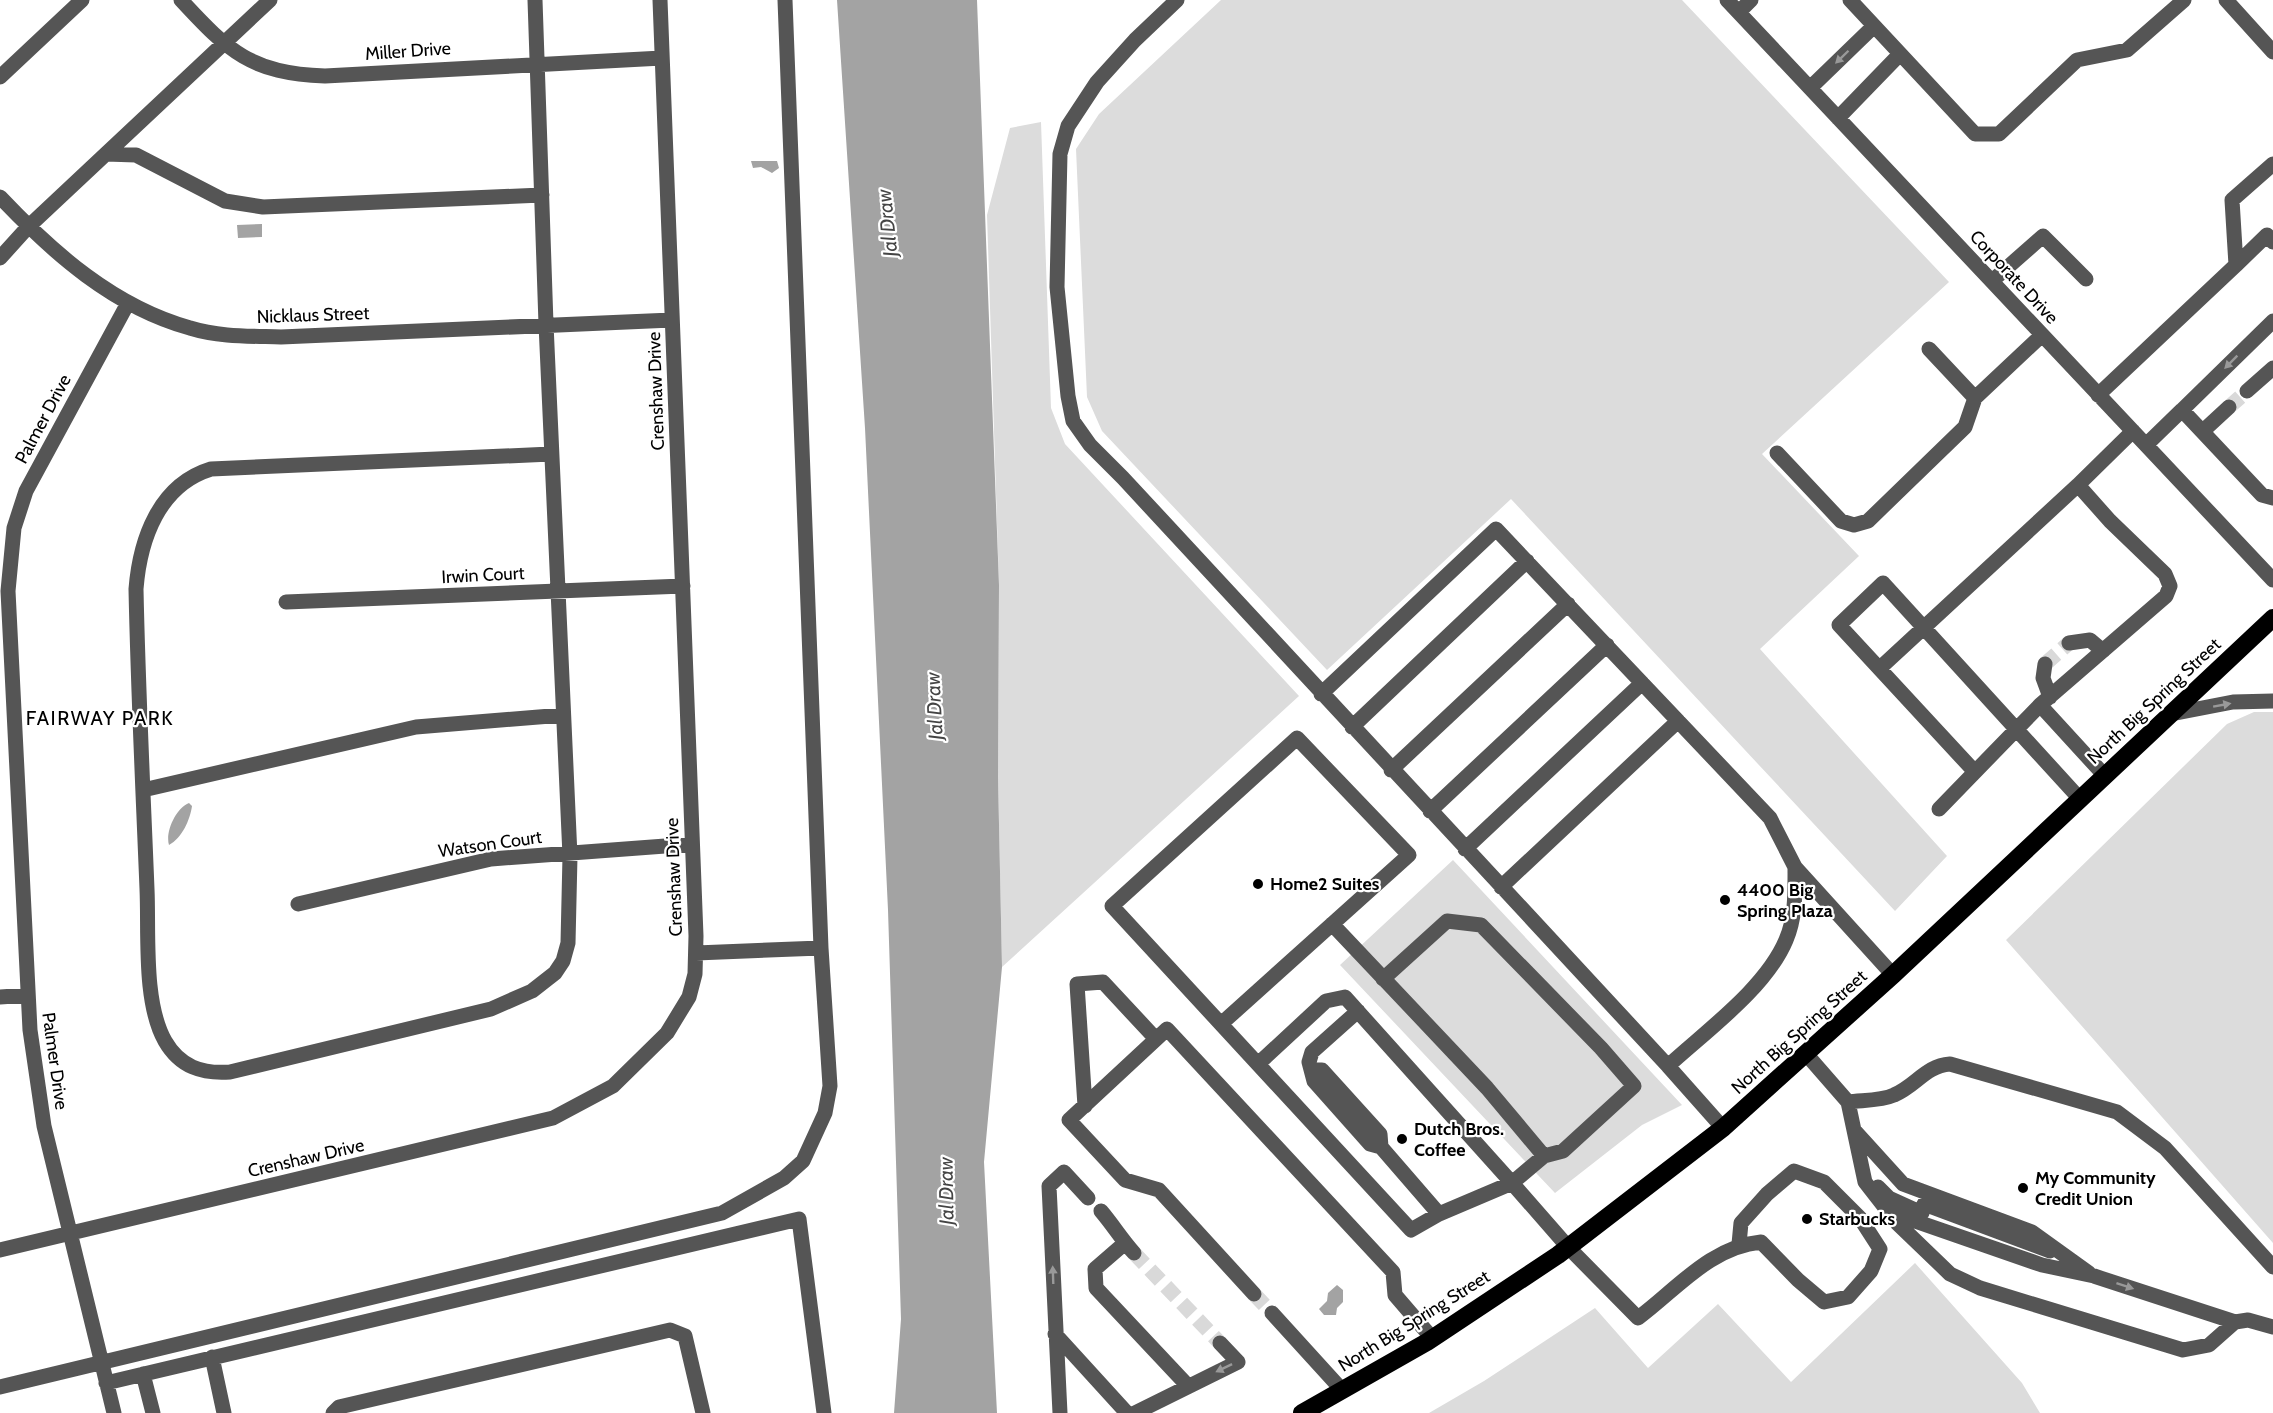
<svg xmlns="http://www.w3.org/2000/svg" width="2273" height="1413" font-family="Cabin,sans-serif">
  <style>
    .green { fill: #dcdcdc }
    .water { fill: #a3a3a3 }
    .lines { fill: none; stroke-linecap: round; stroke-linejoin: round }
    .minor-tunnel { stroke: #d9d9d9; stroke-width: 15; stroke-dasharray: 15 8; stroke-linecap: butt }
    .minor { stroke: #555; stroke-width: 15 }
    .highway { stroke: #000; stroke-width: 18 }
    .oneway { fill: #999 }
    .poi-dot { fill: #000; stroke: #fff; stroke-width: 2 }
    .labels { text-anchor: middle; dominant-baseline: central; stroke-width: 4.5; stroke-linejoin: round; paint-order: stroke }
    .street-label { font-size: 18px; fill: #000; stroke: #fff }
    .poi-label { font-size: 18px; font-weight: bold; fill: #000; stroke: #fff; text-anchor: start }
    .water-label { font-size: 20px; font-style: italic; fill: #444; stroke: #fff }
    .neighbourhood-label { font-size: 20px; letter-spacing: 1.5px; fill: #000; stroke: #fff }
  </style>
  <rect width="100%" height="100%" fill="#fff"/>
  <path class="green" d="M1221,0H1682L1949,282L1762,454L1859,556L1760,649L1947,856L1895,911L1511,499L1327,670L1102,431L1087,397L1076,149L1099,114Z
    M1041,122L1051,408L1065,444L1299,696L1002,967L998,777L999,585L987,215L1010,128Z
    M2254,712H2273V1243L2006,940L2227,724Z
    M1453,860L1682,1105L1642,1125L1555,1193L1340,965Z
    M1915,1263L2022,1383L2040,1413H1429L1484,1381L1595,1308L1648,1368L1718,1304L1791,1382Z"/>
  <path class="water" d="M837,0H977L999,585L998,777L1002,967L984,1162L997,1413H894L901,1319L888,910L865,428Z
    M751,161H777L779,168L772,173L761,167L753,168Z
    M262,224V237L238,238L237,225Z
    M189,803L192,806C190,820 182,838 169,845C165,832 176,808 189,803Z
    M1337,1285L1343,1290V1302L1337,1308L1336,1315H1324L1319,1309L1327,1301L1328,1293Z"/>
  <g class="lines">
    <path class="minor-tunnel" d="M2229,407L2247,391
      M2045,664L2069,643
      M1134,1253L1220,1343
      M1254,1294L1272,1313"/>
    <path class="minor" d="M181,0C229,52 251,73 325,76L662,58
      M535,0L546,324L570,856L568,943L563,961L555,973L532,991L491,1009L230,1072C202,1074 180,1067 165,1041C143,1002 149,933 147,889C143,789 138,689 136,589C140,539 159,485 211,469L551,454
      M1177,0L1135,40L1097,82L1068,126L1060,154L1057,287L1068,396L1073,421L1090,445L1123,478L1668,1066
      M1727,0L2273,580
      M1850,0L1975,134H1999L2077,60L2127,50L2184,0
      M2226,0L2273,52
      M1739,12L1751,0
      M0,77L82,0
      M1810,88L1874,26
      M1838,118L1900,54
      M106,154L136,155L225,201L263,207L542,195
      M0,197C53,253 114,307 190,328C219,337 250,336 281,337L672,320
      M0,258L28,227L270,0
      M2236,265L2267,235L2273,242
      M1992,281L2043,236L2086,279
      M1929,349L1975,398
      M2247,391L2273,368
      M2098,395L2236,265L2232,200L2273,164
      M2182,410L2273,321
      M2203,431L2229,407
      M2146,445L2182,410L2262,495L2273,498
      M1777,453L1841,521L1854,525L1868,521L1965,427L1975,398L2042,335
      M286,602L683,586
      M2069,643L2090,640L2103,651
      M2045,664L2043,678L2050,697
      M1880,668L2078,485
      M1321,694L1496,529L1770,818L1795,867
      M2040,705L2105,776
      M2171,714L2233,702L2273,701
      M1352,727L1527,561
      M1391,770L1568,604
      M1975,772L1839,625L1883,583L2080,799
      M143,790L416,727L563,715
      M1939,809L2040,705L2166,596L2170,586L2165,574L2110,521L2078,485L2133,431
      M1430,811L1607,645
      M1465,849L1642,683
      M1501,887L1678,721
      M298,904L491,859L692,844
      M696,953L821,948L785,0
      M1383,979L1447,921L1481,925L1601,1048L1634,1086L1563,1151L1544,1156
      M0,997L28,995
      M1358,1011L1312,1052L1309,1062L1314,1081L1370,1144L1381,1147L1439,1214
      M1221,1024L1409,855L1297,738L1112,906L1411,1230L1439,1214L1512,1183L1568,1247L1638,1318C1677,1289 1710,1247 1761,1242L1798,1280L1824,1302L1848,1297L1871,1271L1880,1249L1860,1218L1824,1182L1794,1171L1767,1194L1741,1223L1739,1244
      M1807,1055L1848,1102L1865,1182L1897,1223L1950,1274L1980,1288L2183,1350L2209,1345L2235,1322L2248,1320L2273,1327
      M1258,1064L1326,1001L1345,997L1512,1183L1544,1156L1487,1088L1332,924
      M1312,1070H1322L1380,1134L1381,1147
      M1848,1102C1862,1100 1881,1101 1894,1095C1917,1085 1925,1066 1950,1064L2117,1112L2165,1148L2273,1267
      M1085,1106L1077,984L1103,982L1156,1039
      M1723,1128L1668,1066C1706,1031 1766,988 1786,940C1796,917 1795,891 1795,867L1893,975
      M1854,1130L1903,1184L2032,1232L2089,1273
      M1878,1187L1889,1198L1922,1213
      M1924,1204L2050,1251
      M1101,1211C1113,1225 1122,1240 1134,1253
      M1889,1212L2042,1265L2094,1276L2235,1322
      M1125,1243L1095,1269L1096,1288L1188,1386
      M0,1250L553,1118L613,1086L667,1033L689,997L695,974L696,936L660,0
      M1254,1294L1159,1190L1125,1180L1069,1120L1167,1029L1393,1272L1395,1295L1432,1338
      M1272,1313L1342,1390
      M1055,1334L1127,1413
      M212,1357L224,1413
      M143,1374L153,1413
      M106,1383L799,1219L824,1413
      M0,1387L722,1213L784,1178L803,1161L825,1113L830,1086L821,948
      M114,1413L44,1126L30,1030L8,591L14,528L26,491L128,303
      M333,1413L339,1407L670,1330L685,1336L703,1413
      M1060,1413L1049,1186L1064,1172L1088,1198
      M1135,1413L1238,1362L1220,1343"/>
    <path class="highway" d="M1302,1413L1427,1342L1558,1255L1723,1128L1893,975L2273,618"/>
  </g>
  <defs><path id="oneway-solid" d="M-6-.8H1V-3.2L6.5 0L1 3.2V.8H-6Z" transform="scale(1.5)"/></defs>
  <g class="oneway">
    <use href="#oneway-solid" transform="translate(1842 57) rotate(136)"/>
    <use href="#oneway-solid" transform="translate(2231 362) rotate(135)"/>
    <use href="#oneway-solid" transform="translate(2222 705) rotate(-10)"/>
    <use href="#oneway-solid" transform="translate(1053 1275) rotate(-92)"/>
    <use href="#oneway-solid" transform="translate(2125 1286) rotate(18)"/>
    <use href="#oneway-solid" transform="translate(1224 1368) rotate(154)"/>
  </g>
  <g class="poi-dot">
    <circle cx="1258" cy="884" r="6"/>
    <circle cx="1725" cy="900" r="6"/>
    <circle cx="1402" cy="1139" r="6"/>
    <circle cx="2023" cy="1188" r="6"/>
    <circle cx="1807" cy="1219" r="6"/>
  </g>
  <g class="labels">
    <g class="street-label">
      <text transform="translate(408 51) rotate(-4)">Miller Drive</text>
      <text transform="translate(2014 277) rotate(47)">Corporate Drive</text>
      <text transform="translate(313 315) rotate(-2)">Nicklaus Street</text>
      <text transform="translate(656 391) rotate(-92)">Crenshaw Drive</text>
      <text transform="translate(43 419) rotate(-62)">Palmer Drive</text>
      <text transform="translate(483 575) rotate(-3)">Irwin Court</text>
      <text transform="translate(2154 701) rotate(-43)">North Big Spring Street</text>
      <text transform="translate(490 844) rotate(-8)">Watson Court</text>
      <text transform="translate(674 877) rotate(-92)">Crenshaw Drive</text>
      <text transform="translate(1799 1032) rotate(-42)">North Big Spring Street</text>
      <text transform="translate(55 1061) rotate(82)">Palmer Drive</text>
      <text transform="translate(306 1158) rotate(-13)">Crenshaw Drive</text>
      <text transform="translate(1414 1321) rotate(-32)">North Big Spring Street</text>
    </g>
    <g class="poi-label">
      <text x="1270" y="884">Home2 Suites</text>
      <text x="1737" y="890">4400 Big<tspan x="1737" dy="21">Spring Plaza</tspan></text>
      <text x="1414" y="1129">Dutch Bros.<tspan x="1414" dy="21">Coffee</tspan></text>
      <text x="2035" y="1178">My Community<tspan x="2035" dy="21">Credit Union</tspan></text>
      <text x="1819" y="1219">Starbucks</text>
    </g>
    <g class="water-label">
      <text transform="translate(887 223) rotate(-96)">Jal Draw</text>
      <text transform="translate(934 706) rotate(-93)">Jal Draw</text>
      <text transform="translate(946 1191) rotate(-91)">Jal Draw</text>
    </g>
    <g class="neighbourhood-label">
      <text x="100" y="718">FAIRWAY PARK</text>
    </g>
  </g>
</svg>
